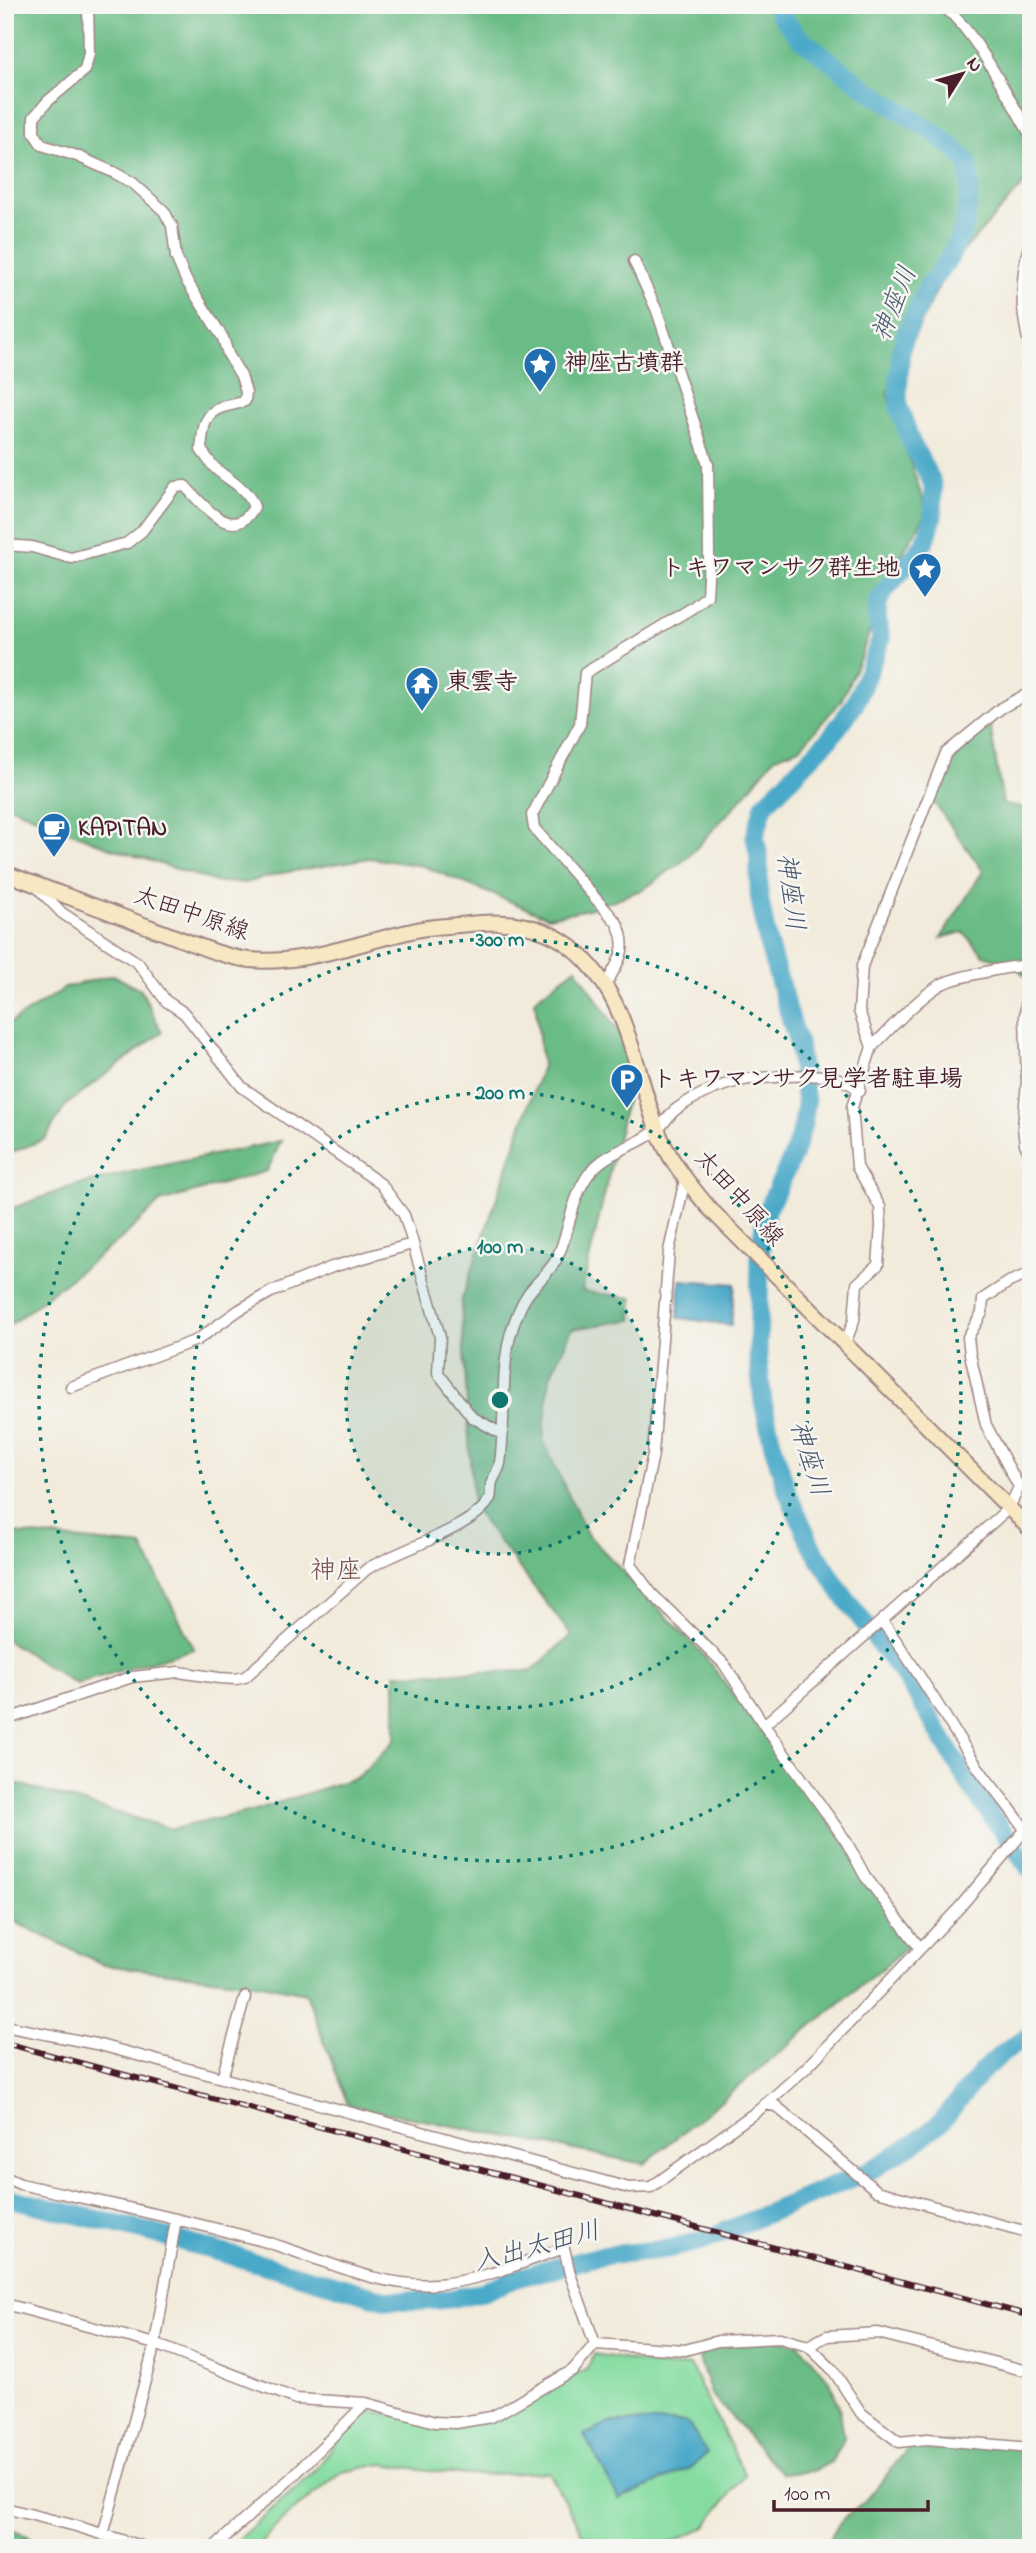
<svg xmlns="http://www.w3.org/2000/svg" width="1036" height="2553" font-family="'Indie Flower','Klee One',sans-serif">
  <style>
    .green { fill: #84dca0; stroke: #677e66; stroke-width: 2 }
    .forest { fill: #6bbc86; stroke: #5a6e58; stroke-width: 2 }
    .water { fill: #49a9c8; stroke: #4a647a; stroke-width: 2 }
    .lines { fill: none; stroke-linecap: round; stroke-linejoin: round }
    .river { stroke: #49a9c8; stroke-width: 19 }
    .minor-casing { stroke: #9e8583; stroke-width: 13 }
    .secondary-casing { stroke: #9e8583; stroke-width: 18 }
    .minor { stroke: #fff; stroke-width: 10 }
    .secondary { stroke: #f7e8c3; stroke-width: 14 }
    .rail-casing { stroke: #4a1f2b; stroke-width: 6 }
    .rail { stroke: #f6f6f2; stroke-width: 3.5; stroke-dasharray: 10; stroke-linecap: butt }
    .ring { fill: none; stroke: #0f766e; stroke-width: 3.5; stroke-dasharray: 3.5 7 }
    .labels { text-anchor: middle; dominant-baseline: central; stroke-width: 5; stroke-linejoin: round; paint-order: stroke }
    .poi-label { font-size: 24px; font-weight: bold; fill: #4a1f2b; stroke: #f6f6f2; text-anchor: start }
    .street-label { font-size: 24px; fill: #4a1f2b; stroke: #f6f6f2 }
    .water-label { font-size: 26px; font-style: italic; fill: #4a566a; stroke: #f6f6f2 }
    .neighbourhood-label { font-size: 26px; fill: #774e4a; stroke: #f6f6f2 }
    .centre { fill: #0f766e; stroke: #f6f6f2; stroke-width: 3.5 }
    .ring-label { font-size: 21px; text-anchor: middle; font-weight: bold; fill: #0f766e; stroke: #f6f6f2; stroke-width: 5; stroke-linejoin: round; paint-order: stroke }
  </style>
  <rect width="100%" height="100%" fill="#f6f6f2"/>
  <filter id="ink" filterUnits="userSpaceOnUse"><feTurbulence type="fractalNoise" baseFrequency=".0143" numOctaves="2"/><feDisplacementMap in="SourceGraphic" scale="14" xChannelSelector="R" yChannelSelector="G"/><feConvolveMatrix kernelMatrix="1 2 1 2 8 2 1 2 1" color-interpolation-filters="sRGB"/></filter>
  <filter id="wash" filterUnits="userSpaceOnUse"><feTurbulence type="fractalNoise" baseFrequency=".00686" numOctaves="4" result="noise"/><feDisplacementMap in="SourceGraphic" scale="28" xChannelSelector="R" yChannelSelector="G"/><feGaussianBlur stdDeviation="1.57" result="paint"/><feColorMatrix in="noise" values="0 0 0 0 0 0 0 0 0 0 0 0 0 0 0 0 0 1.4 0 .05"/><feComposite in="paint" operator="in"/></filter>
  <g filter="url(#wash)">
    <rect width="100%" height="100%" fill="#f2ebdb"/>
    <path class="green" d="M594,2354L667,2367L690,2365L745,2475L705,2527L657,2548H590L549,2472L467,2475L382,2464L342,2472L281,2521L256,2548H228L314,2472L361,2410L456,2423L501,2412L586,2370Z"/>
    <path class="forest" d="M5,5H941L949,10L955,5H1031V176L947,269L887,393L927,512L890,574L861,656L841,701L800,748L775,757L743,797L687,858L644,889L589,909L548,917L423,866L370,858L282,873L245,883L216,882L105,846L5,804Z
      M989,718L1003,804L1031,809V982L1015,966L984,955L963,932L941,938L983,871L933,801L946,753Z
      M576,968L636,1058L582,1291L633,1298L632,1320L572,1329L550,1377L543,1441L587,1534L701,1652L848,1845L910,1945L644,2164L348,2105L306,1993L261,1984L104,1965L5,1917V1780L172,1829L252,1811L358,1777L395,1740V1674L532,1671L571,1635L473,1508L461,1302L542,1066L535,999Z
      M113,975L141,990L162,1032L66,1105L45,1139L5,1155V1026L67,987Z
      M281,1141L267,1171L160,1202L123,1237L5,1329V1211L73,1186L140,1170Z
      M13,1533L142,1546L194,1649L76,1684L5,1639V1534Z
      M750,2335L799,2344L830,2381L840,2410L844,2438L831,2462L813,2471L782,2474L711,2394L699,2358L705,2344Z
      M914,2441L1031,2448V2548H825L840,2522L869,2497Z
      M5,2528L28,2536L39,2548H5Z"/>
    <path class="water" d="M680,1280L735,1284L731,1325L678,1318Z
      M613,2422H687L707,2453L691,2468L619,2499L584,2435Z"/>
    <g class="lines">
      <path class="river" d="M776,5L779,13L799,37L864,87L939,136L959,153L968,163L970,188L964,228L949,259L928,286L906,334L901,349L898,393L899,407L911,442L931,480L933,488V517L927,537L921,548L885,590L878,603L877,617L881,639L855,704L830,738L764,805L755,837L759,857V895L768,944L798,1043L806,1103L803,1125L793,1156L765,1214L760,1256L758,1356L763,1402L772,1442L787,1491L811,1545L840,1591L910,1684L973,1790L1031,1870
        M5,2197L156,2234L387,2300L424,2301L449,2299L483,2292L517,2278L599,2256L667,2249L702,2241L871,2170L915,2143L942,2121L983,2070L1012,2046L1031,2035"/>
    </g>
  </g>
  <g filter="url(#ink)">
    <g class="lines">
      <defs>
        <path id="minor" d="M941,5C973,26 1010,101 1031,136
          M1031,239C1019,279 1020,311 1031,351
          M5,545L32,547L71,558L127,543L142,531L175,487L185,486C203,505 233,545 254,507C247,487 230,482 215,468C210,463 206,456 201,450C203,432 202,413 223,407C230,405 238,404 245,401L246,392L241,376L228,354L223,338L186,280L176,257L172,226L164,211L133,183L113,172L77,156L42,145L34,133V117L48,101L85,70L89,53L88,5
          M37,887L62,913L138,963L166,1001L184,1013L242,1087L381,1184L404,1215L409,1230L440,1337L438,1373L472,1417L502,1434
          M1031,953L1025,1017L1027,1082L1023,1127L1025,1144L1031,1157
          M605,986C618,962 630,950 617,923L534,828L532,815L580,724L585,673L692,608L707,596L709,558L708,464L657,311L634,261
          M872,1047C893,1026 915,1001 940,985C956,976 1010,967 1029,965
          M685,1180L669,1251L653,1454L630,1565L652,1594L724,1664L764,1725L846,1841L865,1876L920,1948
          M845,1344L854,1320L857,1284L878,1265L881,1226L880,1207L857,1167L852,1107L872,1047L859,1011L862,966L946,753L1001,708L1031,692
          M71,1387L197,1340L239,1310L271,1292L332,1267L412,1244
          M882,1621C916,1667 945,1718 977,1766C994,1791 1017,1813 1031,1840
          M5,1720L132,1677L179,1672L219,1678L236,1679L245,1677L367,1569C396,1551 477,1527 490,1498C492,1493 490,1487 492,1482C494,1476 499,1470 500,1463C506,1421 500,1378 510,1336C514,1323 518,1309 526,1297C534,1284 548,1274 556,1260C568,1237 570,1208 582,1185C599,1151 630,1151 657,1130C664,1124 668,1116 675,1110C697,1094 730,1080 758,1078C789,1077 835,1067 860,1091
          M764,1725L1009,1508L1019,1487L986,1425L970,1354L968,1337L982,1313L983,1299L1009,1282L1031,1273
          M5,2026L96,2044L629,2188L651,2187L760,2109L806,2068L959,1908L1031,1823
          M222,2078L245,1997
          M765,2104L776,2106L877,2191L1031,2233
          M5,2177L20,2184C101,2202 183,2219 263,2241C318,2257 379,2289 437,2284C481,2281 523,2262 564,2248L570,2274L595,2344
          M5,2304L155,2344L296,2399L366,2403L435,2422L456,2423L491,2417L501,2412L573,2370L595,2344L685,2350L718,2341L780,2338L808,2346L833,2370L861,2413L899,2442L927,2439L1031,2448
          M808,2346L827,2336L878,2333L1031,2372
          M5,2508L76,2526L147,2548
          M103,2535L155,2344L176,2219
          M213,2548L292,2477L366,2403"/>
        <path id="secondary" d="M5,873C55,892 105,910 154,929C183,939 220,957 250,960C308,965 365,940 421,929C437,926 453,926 469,924C507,919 548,925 578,953C629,1000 634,1067 657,1129C668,1159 689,1184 709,1208L1031,1530"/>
      </defs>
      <use href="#minor" class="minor-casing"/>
      <use href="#secondary" class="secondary-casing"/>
      <use href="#minor" class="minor"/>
      <use href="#secondary" class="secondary"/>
      <defs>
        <path id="rail" d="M5,2043L1031,2316"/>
      </defs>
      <use href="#rail" class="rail-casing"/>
      <use href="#rail" class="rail"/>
    </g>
  </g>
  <circle cx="500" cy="1400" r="154" fill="#0f766e" fill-opacity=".12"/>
  <g class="ring">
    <circle cx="500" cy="1400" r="154"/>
    <circle cx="500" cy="1400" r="308"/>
    <circle cx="500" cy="1400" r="461"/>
  </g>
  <defs>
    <symbol id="sight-pin" viewBox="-11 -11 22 30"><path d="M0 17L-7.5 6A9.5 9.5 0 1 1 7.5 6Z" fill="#1f6fb2" stroke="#f6f6f2"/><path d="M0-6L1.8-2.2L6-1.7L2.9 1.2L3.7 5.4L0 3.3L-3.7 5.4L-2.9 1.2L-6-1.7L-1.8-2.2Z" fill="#fff"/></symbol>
    <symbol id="temple-pin" viewBox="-11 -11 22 30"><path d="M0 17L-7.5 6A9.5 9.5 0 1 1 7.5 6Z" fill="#1f6fb2" stroke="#f6f6f2"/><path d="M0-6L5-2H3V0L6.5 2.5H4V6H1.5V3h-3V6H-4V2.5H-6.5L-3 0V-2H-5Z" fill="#fff"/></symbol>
    <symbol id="cafe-pin" viewBox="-11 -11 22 30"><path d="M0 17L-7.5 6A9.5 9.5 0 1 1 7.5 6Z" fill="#1f6fb2" stroke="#f6f6f2"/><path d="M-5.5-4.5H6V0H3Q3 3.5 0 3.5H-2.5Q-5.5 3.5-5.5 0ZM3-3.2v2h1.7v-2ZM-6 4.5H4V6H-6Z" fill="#fff"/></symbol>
    <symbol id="parking-pin" viewBox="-11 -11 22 30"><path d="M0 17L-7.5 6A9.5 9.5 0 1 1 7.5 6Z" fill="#1f6fb2" stroke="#f6f6f2"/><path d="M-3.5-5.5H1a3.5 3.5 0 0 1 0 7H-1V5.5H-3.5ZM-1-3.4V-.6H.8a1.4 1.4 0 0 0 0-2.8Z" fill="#fff"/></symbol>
  </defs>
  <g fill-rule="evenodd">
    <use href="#sight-pin" x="521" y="345" width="38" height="52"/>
    <use href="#sight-pin" x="906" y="550" width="38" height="52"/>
    <use href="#temple-pin" x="403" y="664" width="38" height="52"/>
    <use href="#cafe-pin" x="35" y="810" width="38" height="52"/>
    <use href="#parking-pin" x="608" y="1061" width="38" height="52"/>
  </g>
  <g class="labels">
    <g class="poi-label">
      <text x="564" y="364">神座古墳群</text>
      <text x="900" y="569" text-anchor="end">トキワマンサク群生地</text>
      <text x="446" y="683">東雲寺</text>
      <text x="78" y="829">KAPITAN</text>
      <text x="652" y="1080">トキワマンサク見学者駐車場</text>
    </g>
    <g class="street-label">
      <text transform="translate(191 915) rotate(19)">太田中原線</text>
      <text transform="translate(738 1199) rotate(48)">太田中原線</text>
    </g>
    <g class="water-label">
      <text transform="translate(896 304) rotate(-68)">神座川</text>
      <text transform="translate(789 892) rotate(83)">神座川</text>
      <text transform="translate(808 1459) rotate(73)">神座川</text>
      <text transform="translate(537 2248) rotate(-15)">入出太田川</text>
    </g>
    <g class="neighbourhood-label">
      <text x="336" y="1572">神座</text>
    </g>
  </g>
  <circle cx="500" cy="1400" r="10" class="centre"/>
  <g class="ring-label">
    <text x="500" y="946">300 m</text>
    <text x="500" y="1099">200 m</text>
    <text x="500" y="1253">100 m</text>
  </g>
  <rect width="1036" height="2553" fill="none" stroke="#f6f6f2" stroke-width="28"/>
  <g transform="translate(962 74) rotate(53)" stroke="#f6f6f2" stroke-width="5" paint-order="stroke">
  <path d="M0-5L12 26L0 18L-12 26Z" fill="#4a1f2b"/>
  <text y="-10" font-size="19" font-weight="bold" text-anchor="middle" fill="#4a1f2b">N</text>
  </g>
  <path d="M774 2500v10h154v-10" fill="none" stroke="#4a1f2b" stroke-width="3.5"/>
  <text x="784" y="2500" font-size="21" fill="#4a1f2b" stroke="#f6f6f2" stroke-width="5" paint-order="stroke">100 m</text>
</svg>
